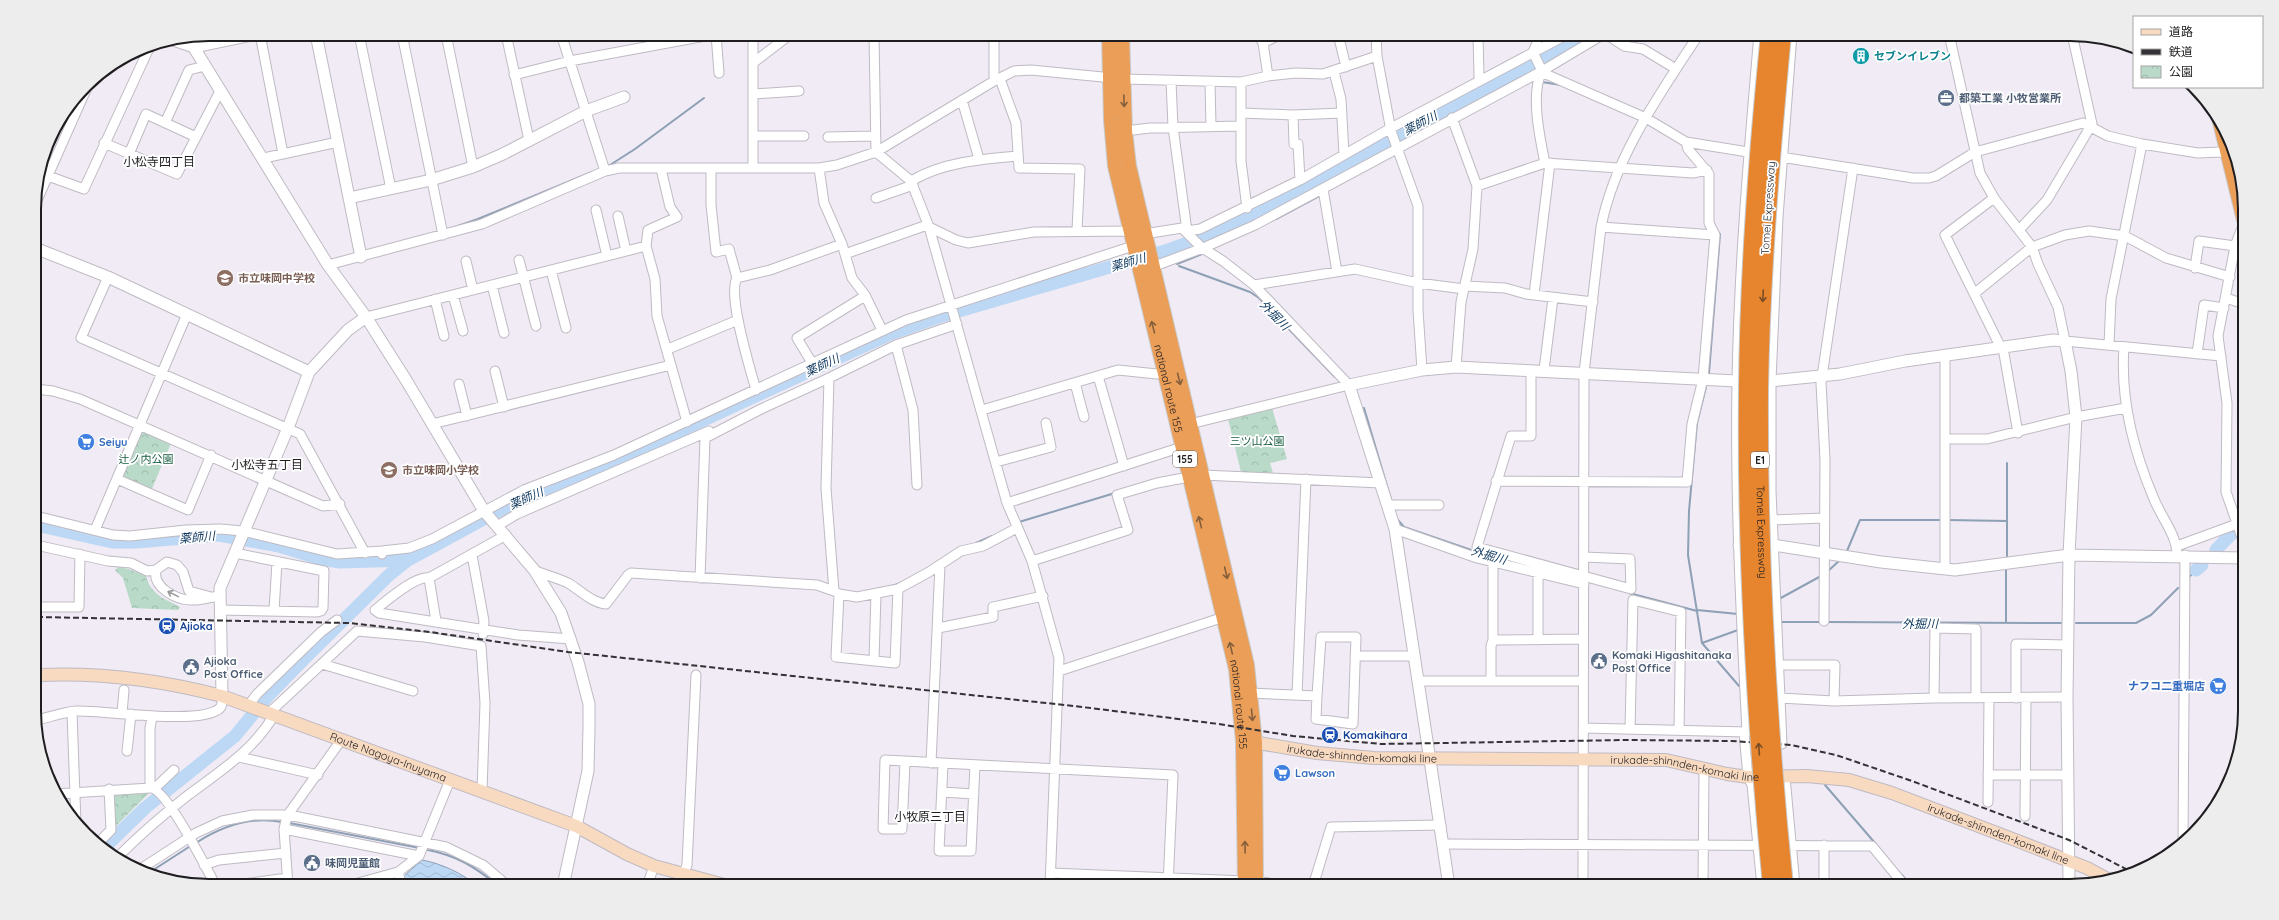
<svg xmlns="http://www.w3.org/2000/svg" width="2279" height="920" font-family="Quicksand,'Noto Sans JP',sans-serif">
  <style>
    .park { fill: url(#park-crowns) }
    .water { fill: url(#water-waves); stroke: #8da0b5 }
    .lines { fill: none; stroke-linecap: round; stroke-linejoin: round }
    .stream { stroke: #8da0b5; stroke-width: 2 }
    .river { stroke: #bcd8f5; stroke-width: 13 }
    .minor-casing { stroke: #bfbac3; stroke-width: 11 }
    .tertiary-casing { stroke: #bfbac3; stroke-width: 13 }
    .secondary-casing { stroke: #bfbac3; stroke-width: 14 }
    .trunk-casing { stroke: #c9c9c9; stroke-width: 16 }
    .minor { stroke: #fff; stroke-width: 9 }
    .tertiary { stroke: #fff; stroke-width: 11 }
    .secondary { stroke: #f8dac0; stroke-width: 12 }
    .trunk { stroke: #eb9e57; stroke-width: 14 }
    .rail { stroke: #343236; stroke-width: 2; stroke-dasharray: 6 3; stroke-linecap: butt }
    .motorway-bridge-casing { stroke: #c9c9c9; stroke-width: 18; stroke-linecap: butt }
    .motorway-bridge { stroke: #e6852d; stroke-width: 16 }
    .oneway { stroke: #855e3c }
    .oneway2 { stroke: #794c26 }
    .oneway3 { stroke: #9a999b }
    .labels { text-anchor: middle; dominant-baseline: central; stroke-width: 3.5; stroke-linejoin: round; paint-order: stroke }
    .shield { fill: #fff; stroke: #626163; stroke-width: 1 }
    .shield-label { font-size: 10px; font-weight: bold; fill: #1f1d20 }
    .culture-label { font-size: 11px; font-weight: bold; fill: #0d838f; stroke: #fff; text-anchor: start }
    .service-label { font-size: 11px; font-weight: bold; fill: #4e5e75; stroke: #fff; text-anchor: start }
    .street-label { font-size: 11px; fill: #1f1d20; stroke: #fff }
    .education-label { font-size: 11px; font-weight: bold; fill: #785e54; stroke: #fff; text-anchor: start }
    .park-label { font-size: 11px; fill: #195d43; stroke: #fff }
    .shop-label { font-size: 11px; font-weight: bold; fill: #366cbe; stroke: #fff; text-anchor: start }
    .transit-label { font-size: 11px; font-weight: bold; fill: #164399; stroke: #fff; text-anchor: start }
    .water-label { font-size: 12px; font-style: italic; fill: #0e385e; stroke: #fff }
    .neighbourhood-label { font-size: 12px; fill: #1f1d20; stroke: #fff }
    .rim { fill: none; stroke: #1f1d20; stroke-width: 2 }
  </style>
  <defs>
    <pattern id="park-crowns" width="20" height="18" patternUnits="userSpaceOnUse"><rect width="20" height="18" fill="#b9dac9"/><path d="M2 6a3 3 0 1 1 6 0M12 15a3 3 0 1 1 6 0" fill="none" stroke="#9fbbac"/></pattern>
    <pattern id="water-waves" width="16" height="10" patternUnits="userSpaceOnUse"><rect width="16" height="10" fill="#bcd8f5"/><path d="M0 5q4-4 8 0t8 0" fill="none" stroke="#a1b9d2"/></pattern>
  </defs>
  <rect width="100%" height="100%" fill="#f0ebf4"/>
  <path class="park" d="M1272,408L1287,459L1270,463L1273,473L1241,472L1228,419Z
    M141,428L172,441L151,491L120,477Z
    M118,567L129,569L146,576C150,594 165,599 180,607L178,610L132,608L123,578L115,570Z
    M151,791L113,829L112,793Z"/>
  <path class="water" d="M422,860C443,864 461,873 478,886H407L404,876Z"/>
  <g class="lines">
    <path class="stream" d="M1542,82L1561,85
      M610,165L635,149L704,98
      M1276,219L1321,195
      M455,227L478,219L592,172
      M1165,251L1169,255
      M1177,264L1202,254
      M1179,266L1250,292L1259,298L1335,377
      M1709,373L1720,234L1718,232
      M1706,387L1697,423L1689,511L1688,555L1702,643L1739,686
      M1364,408L1392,503
      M1397,519L1404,527L1480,553L1517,563
      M1948,520L2007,521V560
      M2007,521V463
      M1019,522L1115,493
      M976,543L992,536
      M1847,551L1860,520H1943
      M1827,572L1840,560
      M2188,578L2196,570
      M892,586L901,583
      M1629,593L1697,611
      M1779,599L1821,576
      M1697,610L1738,614
      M1779,622H1821
      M1827,622L2061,623
      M2006,623V568
      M2076,623H2136L2151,615L2178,588
      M1702,643L1738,630
      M1825,785L1875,843
      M289,823L420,848
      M196,843C222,826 251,816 282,822
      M424,849C458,856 472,865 499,886
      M147,874L192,845
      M1902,875L1911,886"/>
    <path class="river" d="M36,525L112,542H136L219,535L279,546L321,559L340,562L408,560L511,504L669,436L890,334L938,317L1165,251L1225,229L1527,67L1585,34
      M2216,550L2236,529
      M2196,570L2202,565
      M103,849L145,808L235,736L267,697L304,659L389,575L408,560"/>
    <defs>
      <path id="minor" d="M260,34L283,154
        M359,34L391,189
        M402,34L443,235
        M446,34L473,167
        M506,34L529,140
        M561,34L605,171
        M716,34L719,73
        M874,34L876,152L911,181L929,227L1007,503L1032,561L1059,658L1050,886
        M994,34V81
        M1258,34L1263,43L1281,34
        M1338,34L1346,67
        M1376,34L1377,56L1391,131L1418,206V310L1422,370
        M1478,34L1479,77L1481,80
        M1537,34V43L1533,52L1542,71C1530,93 1540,139 1545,163
        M1606,34L1624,46L1643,49L1676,69
        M1949,34L1980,173L1994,198L2032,247L2038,264L2058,307L2065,341L2221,356
        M173,41L194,48L262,34
        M1263,43L1268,76
        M753,63L791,34
        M1334,72L1341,99L1344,155
        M1541,72L1646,118L1686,142L1748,152
        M514,75L570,61L716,34H731
        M1000,79L1016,123L1019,168L1080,169L1077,230
        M1171,81L1173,127L1187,231
        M1210,82L1211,126
        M1241,82V161L1247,208
        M753,94L799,91
        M962,100L979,159
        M1241,113L1293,115L1342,113
        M1293,115L1294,144H1298L1300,180
        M1452,118L1477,186L1473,249L1461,302L1456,367
        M165,123L189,70L205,66
        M1125,131L1150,128L1241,126
        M753,136H804
        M828,137L874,136
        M1686,142L1688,149L1709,174V223L1715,235
        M104,143L177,174L220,91
        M129,154L146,114L196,137
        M1781,157L1913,178H1929L1936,176L1975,152L2083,123L2108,136L2142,144L2198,153L2220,152L2232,155
        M264,158L338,142
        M711,168V205L716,252L729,249L737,278
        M753,168V34
        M819,168L824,203L842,244L852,278L865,295L882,330
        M661,169L670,207L677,217L648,230L646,246L655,279L657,316L687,422
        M48,176L84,189L150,46
        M911,181C943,162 983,159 1018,156
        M1477,186L1545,163L1693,173L1707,170
        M1323,189L1337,272
        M876,198L913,185
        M1994,198L1945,235L2001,348
        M34,207L89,83
        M596,210L607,256
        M618,216L626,251
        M2244,223L2235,246L2218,336L2227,403L2226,492L2245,546
        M929,227L956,240L968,243L1034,232L1129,231L1144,234L1182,228L1201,247L1223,261L1254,285L1349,385
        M2019,230L2047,200L2092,124L2072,34
        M1187,231L1200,229L1300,180L1391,128L1568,34
        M845,254L927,225
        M519,260L536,326
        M466,261L473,290
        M328,265L482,224L605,171L619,168H819L837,165L876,152L994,81L1014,71L1031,70L1123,79L1241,82L1268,76L1296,73L1323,74L1377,56
        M1152,267L1203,248L1255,225L1542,71L1604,34
        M2195,268L2199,241L2235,246
        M551,270L566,328
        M108,277L81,338L300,434L365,553
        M492,285L504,333
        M1254,285L1355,269L1418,283L1464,289
        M1465,286L1505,288L1526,294L1593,302
        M1975,293L2032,247L2065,235L2089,231L2125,236L2166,258L2230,277
        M453,295L463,331
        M1534,295L1550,163
        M2226,298L2244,304
        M435,299L444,336
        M366,317L646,246
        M896,345L913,410L917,485
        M2109,345L2111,299L2142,144
        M2124,347C2120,400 2133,450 2154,499C2161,517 2177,535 2177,555
        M2003,348L2018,433
        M668,349L738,320
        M2197,354L2204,305L2224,308
        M1945,357V439H1987L2076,417L2126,408
        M812,363L797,338L865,296
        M1531,370V436H1511L1477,547L1631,589L1630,559L1584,557
        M1544,370L1553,298
        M495,371L504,407
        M1098,376L1124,466
        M829,378L826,488L834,591
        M1075,383L1084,417
        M459,384L467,416
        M35,389L53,391L80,399L323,506L340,504
        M756,390C750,368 727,295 737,278L770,270L842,244
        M982,410L1118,370L1157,374
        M432,424L671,365
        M1190,424L1349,385
        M1945,439V569
        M996,462L1051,447L1046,423
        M1202,475L1381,483
        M117,479L188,510L211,455
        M1496,481L1687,482L1692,424L1703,379L1715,235L1601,227
        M1007,503L1182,447
        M1388,505H1439
        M36,516L113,535L130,536L186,530L220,529L243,531L337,554L382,551V554
        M1772,520L1824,518
        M497,526L517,514L709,431
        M1395,529L1477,558L1584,584
        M95,530L187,314
        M506,535L429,578C416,575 385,602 375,610L379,613L518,635L571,639
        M36,545L108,561L131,563L147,571L156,570
        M2177,546L2237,524L2244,519
        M382,551L409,548L432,539L524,490L614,455L906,320L1133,246
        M472,555L484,621L483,634
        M1032,561L1128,530L1117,495L1157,483L1189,477
        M535,571C546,575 557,578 568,583C580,590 592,603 606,604L628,575L631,573L817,585L834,591L839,594L857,597L898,589L929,572L961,551L983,546L1017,528
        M429,578L436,621
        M700,578L705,438L761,409L829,378L896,345L957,324
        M839,594L836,657L895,663L898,589
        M211,597L189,591L183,572L177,565L167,562L156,570C152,587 176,600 191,600C200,601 210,597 219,596
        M37,607H79L80,554
        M220,610L317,612L321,611L323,608L324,571L235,553
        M274,611L277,562
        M1824,621L1825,460L1821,383L1853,168
        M938,628L993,617V607L1043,596
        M1493,640L1583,639
        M1538,640V574
        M1355,656H1415
        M874,661L876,593
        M322,664L413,691
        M1777,665H1835L1834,701
        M1059,671L1224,617
        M1491,680V646L1493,640V562
        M1418,681H1583
        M1250,693L1317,696L1321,637H1356L1353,724L1316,719L1317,696
        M1297,695L1306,479
        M1780,698L1834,701L1934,698L2067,697
        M1934,698L1935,628L1976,629V698
        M2016,698V644L2068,645
        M248,706L257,694L321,632L337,620
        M72,712L76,824
        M122,713L124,690
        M269,713L357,631L425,637L481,646L485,703L482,791
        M37,720C50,717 64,712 76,711C104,710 202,726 220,708C223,705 222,700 222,696
        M1583,728L1747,732C1741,615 1735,498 1737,381C1739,265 1749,150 1759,34
        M1630,729L1633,600L1681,612L1679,730
        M1744,732L1748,777L1752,785L1762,886
        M1782,744L1771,491V381L1778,217L1792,34
        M127,751L131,714
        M239,757L318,775
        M905,762L902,829H883L885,760L1173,775L1168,886
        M931,763L940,565
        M943,764L939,851H971L975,765
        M1988,775H2068
        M1785,777L1795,886
        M150,788C166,787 207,870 216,886
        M155,788L174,770
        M942,792L974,794
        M55,794L150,788V728L152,717
        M1988,802L1989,698
        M2025,816L2026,698
        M284,829L419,856
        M2183,843L2185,555
        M97,844L111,830L109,789
        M1444,844L1872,846L1905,886
        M116,859C138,836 163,815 187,796C219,772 254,750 274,715
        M204,865L219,860L286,853
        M139,870L196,833L222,821L253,815H289L446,847L483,865L508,886
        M398,872L402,886
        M1051,873L1245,881
        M683,875L687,865L696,675
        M1256,881L1287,886
        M229,886L287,878
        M288,886L284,829L287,816L342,739
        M347,886L398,872L419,856L450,780
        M647,886L654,866
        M1313,886L1331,827L1441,825
        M1583,886L1584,373L1601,227C1615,156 1660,94 1699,34
        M1703,886L1704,768
        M1824,886V845"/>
      <path id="tertiary" d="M316,34L361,257
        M188,38L328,265L366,317L406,380L484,511L535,571L561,613L578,662L589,704V728L588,771L563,886
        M349,198L431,180L473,167L503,154L586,111L624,97
        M35,248L108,277L309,372
        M1739,545H1773L1881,562L1955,570L2069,555L2245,558
        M222,696L220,588L288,428L309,372L348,330L366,317
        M1449,886L1395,529L1349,385L1422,370L1456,367L1737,381H1771L1840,374L1905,361L2053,340L2065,341L2071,371L2076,417L2069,555L2067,697L2069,886"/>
      <g id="secondary">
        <path id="s1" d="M37,675C100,672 161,680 222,696L576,826L627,854L654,866L728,886"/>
        <path id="s2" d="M1247,741L1317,753L1374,758L1666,760L1727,774L1748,777L1807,776L1849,780L1892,793L2010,838L2087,868L2109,880"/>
      </g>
      <g id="trunk">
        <path id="s3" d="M1109,34L1111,120L1115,166L1236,669L1243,741L1245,886"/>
        <path d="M1122,34L1125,131L1129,166L1247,665L1255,743L1256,886"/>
        <path d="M2220,122L2244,220"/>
      </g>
    </defs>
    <use href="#minor" class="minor-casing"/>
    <use href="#tertiary" class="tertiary-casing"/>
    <use href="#secondary" class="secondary-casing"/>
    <use href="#trunk" class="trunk-casing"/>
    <use href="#minor" class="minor"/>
    <use href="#tertiary" class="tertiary"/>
    <use href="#secondary" class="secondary"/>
    <use href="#trunk" class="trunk"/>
    <path class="rail" d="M37,617L349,623L430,632L568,652L1074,706L1219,724L1293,736L1381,744L1625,740L1732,741L1791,745L1836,755L1912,781L2069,840L2134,873"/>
    <defs>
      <g id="motorway-bridge">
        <path d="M1769,34C1757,152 1748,271 1747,389C1745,555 1755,721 1771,886"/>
        <path id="s4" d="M1783,34C1772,152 1762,270 1760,389C1759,555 1768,721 1785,886"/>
      </g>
    </defs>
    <use href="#motorway-bridge" class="motorway-bridge-casing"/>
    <use href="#motorway-bridge" class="motorway-bridge"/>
  </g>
  <defs><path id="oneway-shaft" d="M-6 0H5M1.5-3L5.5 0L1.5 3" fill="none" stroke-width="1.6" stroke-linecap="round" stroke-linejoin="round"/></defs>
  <g class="oneway">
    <use href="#oneway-shaft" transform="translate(1124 101) rotate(88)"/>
    <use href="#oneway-shaft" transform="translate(1153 327) rotate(-104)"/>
    <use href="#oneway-shaft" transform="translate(1179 379) rotate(76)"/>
    <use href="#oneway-shaft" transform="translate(1200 522) rotate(-104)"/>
    <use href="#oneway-shaft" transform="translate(1226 573) rotate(77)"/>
    <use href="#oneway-shaft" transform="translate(1231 648) rotate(-103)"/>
    <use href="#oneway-shaft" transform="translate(1252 715) rotate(85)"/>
    <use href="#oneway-shaft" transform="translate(1245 847) rotate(-91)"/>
  </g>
  <g class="oneway2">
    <use href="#oneway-shaft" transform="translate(1763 296) rotate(93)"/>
    <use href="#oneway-shaft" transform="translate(1759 749) rotate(-94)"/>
  </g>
  <use class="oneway3" href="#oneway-shaft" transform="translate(173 594) rotate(-154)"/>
  <defs>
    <symbol id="building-disc" viewBox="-11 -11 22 22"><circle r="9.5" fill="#0f9aa8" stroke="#fff"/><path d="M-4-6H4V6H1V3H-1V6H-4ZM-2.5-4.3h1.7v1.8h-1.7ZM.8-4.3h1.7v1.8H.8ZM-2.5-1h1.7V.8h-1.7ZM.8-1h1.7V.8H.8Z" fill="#fff"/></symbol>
    <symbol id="office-disc" viewBox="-11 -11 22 22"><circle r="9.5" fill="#5c6f8a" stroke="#fff"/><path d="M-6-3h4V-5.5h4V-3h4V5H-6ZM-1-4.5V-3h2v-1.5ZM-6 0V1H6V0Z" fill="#fff"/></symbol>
    <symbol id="school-disc" viewBox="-11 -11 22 22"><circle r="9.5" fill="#8d6e63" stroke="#fff"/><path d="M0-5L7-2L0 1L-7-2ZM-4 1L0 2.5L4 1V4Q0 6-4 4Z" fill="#fff"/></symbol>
    <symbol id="supermarket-disc" viewBox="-11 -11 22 22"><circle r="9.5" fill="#3f7fe0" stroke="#fff"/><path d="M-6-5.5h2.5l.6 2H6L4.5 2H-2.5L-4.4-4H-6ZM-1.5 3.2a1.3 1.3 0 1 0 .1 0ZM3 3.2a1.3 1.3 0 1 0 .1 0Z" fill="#fff"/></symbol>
    <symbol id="station-disc" viewBox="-11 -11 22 22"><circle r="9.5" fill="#1a4fb4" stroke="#fff"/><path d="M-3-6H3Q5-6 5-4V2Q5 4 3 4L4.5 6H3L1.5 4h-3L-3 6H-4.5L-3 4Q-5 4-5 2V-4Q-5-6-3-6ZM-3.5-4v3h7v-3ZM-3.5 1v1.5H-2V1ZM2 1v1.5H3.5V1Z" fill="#fff"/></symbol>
    <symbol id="civic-disc" viewBox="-11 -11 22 22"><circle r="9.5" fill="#5c6f8a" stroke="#fff"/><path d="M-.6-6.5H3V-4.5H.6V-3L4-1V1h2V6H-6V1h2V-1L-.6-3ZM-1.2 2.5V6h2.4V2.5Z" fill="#fff"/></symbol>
  </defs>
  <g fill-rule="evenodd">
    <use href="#building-disc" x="1851" y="46" width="20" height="20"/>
    <use href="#office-disc" x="1936" y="88" width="20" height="20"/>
    <use href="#school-disc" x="215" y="268" width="20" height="20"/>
    <use href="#supermarket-disc" x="76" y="432" width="20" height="20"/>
    <use href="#school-disc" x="379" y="460" width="20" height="20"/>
    <use href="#station-disc" x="157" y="616" width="20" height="20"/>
    <use href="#civic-disc" x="1589" y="651" width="20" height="20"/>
    <use href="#civic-disc" x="181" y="657" width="20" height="20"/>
    <use href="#supermarket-disc" x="2208" y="676" width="20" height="20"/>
    <use href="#station-disc" x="1320" y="725" width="20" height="20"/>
    <use href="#supermarket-disc" x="1272" y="763" width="20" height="20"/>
    <use href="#civic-disc" x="302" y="853" width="20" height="20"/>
  </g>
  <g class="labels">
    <g class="shield">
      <rect x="1173" y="451" width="24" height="16" rx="3"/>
      <rect x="1751" y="452" width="18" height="16" rx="3"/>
    </g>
    <g class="shield-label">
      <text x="1185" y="459">155</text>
      <text x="1760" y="460">E1</text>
    </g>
    <g class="culture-label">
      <text x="1874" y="56">セブンイレブン</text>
    </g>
    <g class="service-label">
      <text x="1959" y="98">都築工業 小牧営業所</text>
      <text x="1612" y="655">Komaki Higashitanaka<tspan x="1612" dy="13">Post Office</tspan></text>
      <text x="204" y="661">Ajioka<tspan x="204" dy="13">Post Office</tspan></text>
      <text x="325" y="863">味岡児童館</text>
    </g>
    <g class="street-label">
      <text transform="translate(1768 208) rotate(-86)">Tomei Expressway</text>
      <text stroke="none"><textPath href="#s3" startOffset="361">national route 155</textPath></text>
      <text stroke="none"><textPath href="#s4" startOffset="499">Tomei Expressway</textPath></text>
      <text stroke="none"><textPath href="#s3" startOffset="685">national route 155</textPath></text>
      <text stroke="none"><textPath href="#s2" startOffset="116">irukade-shinnden-komaki line</textPath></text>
      <text stroke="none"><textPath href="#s1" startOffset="364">Route Nagoya-Inuyama</textPath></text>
      <text stroke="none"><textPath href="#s2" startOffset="440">irukade-shinnden-komaki line</textPath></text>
      <text stroke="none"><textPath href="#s2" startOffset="764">irukade-shinnden-komaki line</textPath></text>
    </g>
    <g class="education-label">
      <text x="238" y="278">市立味岡中学校</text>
      <text x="402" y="470">市立味岡小学校</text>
    </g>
    <g class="park-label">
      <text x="1257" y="441">三ツ山公園</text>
      <text x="146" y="459">辻ノ内公園</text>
    </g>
    <g class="shop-label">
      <text x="99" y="442">Seiyu</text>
      <text x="2205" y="686" text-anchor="end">ナフコ二重堀店</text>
      <text x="1295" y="773">Lawson</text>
    </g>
    <g class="transit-label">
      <text x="180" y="626">Ajioka</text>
      <text x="1343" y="735">Komakihara</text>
    </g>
    <g class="water-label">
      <text transform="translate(1420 123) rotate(-28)">薬師川</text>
      <text transform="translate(1128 262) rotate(-16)">薬師川</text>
      <text transform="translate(1275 315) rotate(46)">外掘川</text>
      <text transform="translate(822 365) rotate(-25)">薬師川</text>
      <text transform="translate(526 498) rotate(-24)">薬師川</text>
      <text transform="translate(197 537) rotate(-5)">薬師川</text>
      <text transform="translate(1489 555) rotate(16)">外掘川</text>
      <text x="1920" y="623">外掘川</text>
    </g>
    <g class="neighbourhood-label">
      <text x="159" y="161">小松寺四丁目</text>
      <text x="267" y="464">小松寺五丁目</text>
      <text x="930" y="816">小牧原三丁目</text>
    </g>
  </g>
  <path d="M0 0H2279V920H0ZM209 41H2070A168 168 0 0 1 2238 209V711A168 168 0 0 1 2070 879H209A168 168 0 0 1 41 711V209A168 168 0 0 1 209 41Z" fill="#ededed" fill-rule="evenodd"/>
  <path class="rim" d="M209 41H2070A168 168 0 0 1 2238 209V711A168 168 0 0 1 2070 879H209A168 168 0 0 1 41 711V209A168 168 0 0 1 209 41Z"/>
  <rect x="2133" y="16" width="130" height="72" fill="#ffffff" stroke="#a5a5a6"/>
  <rect x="2141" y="29" width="20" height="6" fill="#f8dac0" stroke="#a5a5a6"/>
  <text x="2169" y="36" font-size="12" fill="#1f1d20">道路</text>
  <rect x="2141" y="49" width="20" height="6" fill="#343236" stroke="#a5a5a6"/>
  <text x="2169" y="56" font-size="12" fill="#1f1d20">鉄道</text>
  <rect x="2141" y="66" width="20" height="12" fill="url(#park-crowns)" stroke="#a5a5a6"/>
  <text x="2169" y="76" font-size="12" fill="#1f1d20">公園</text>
</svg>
